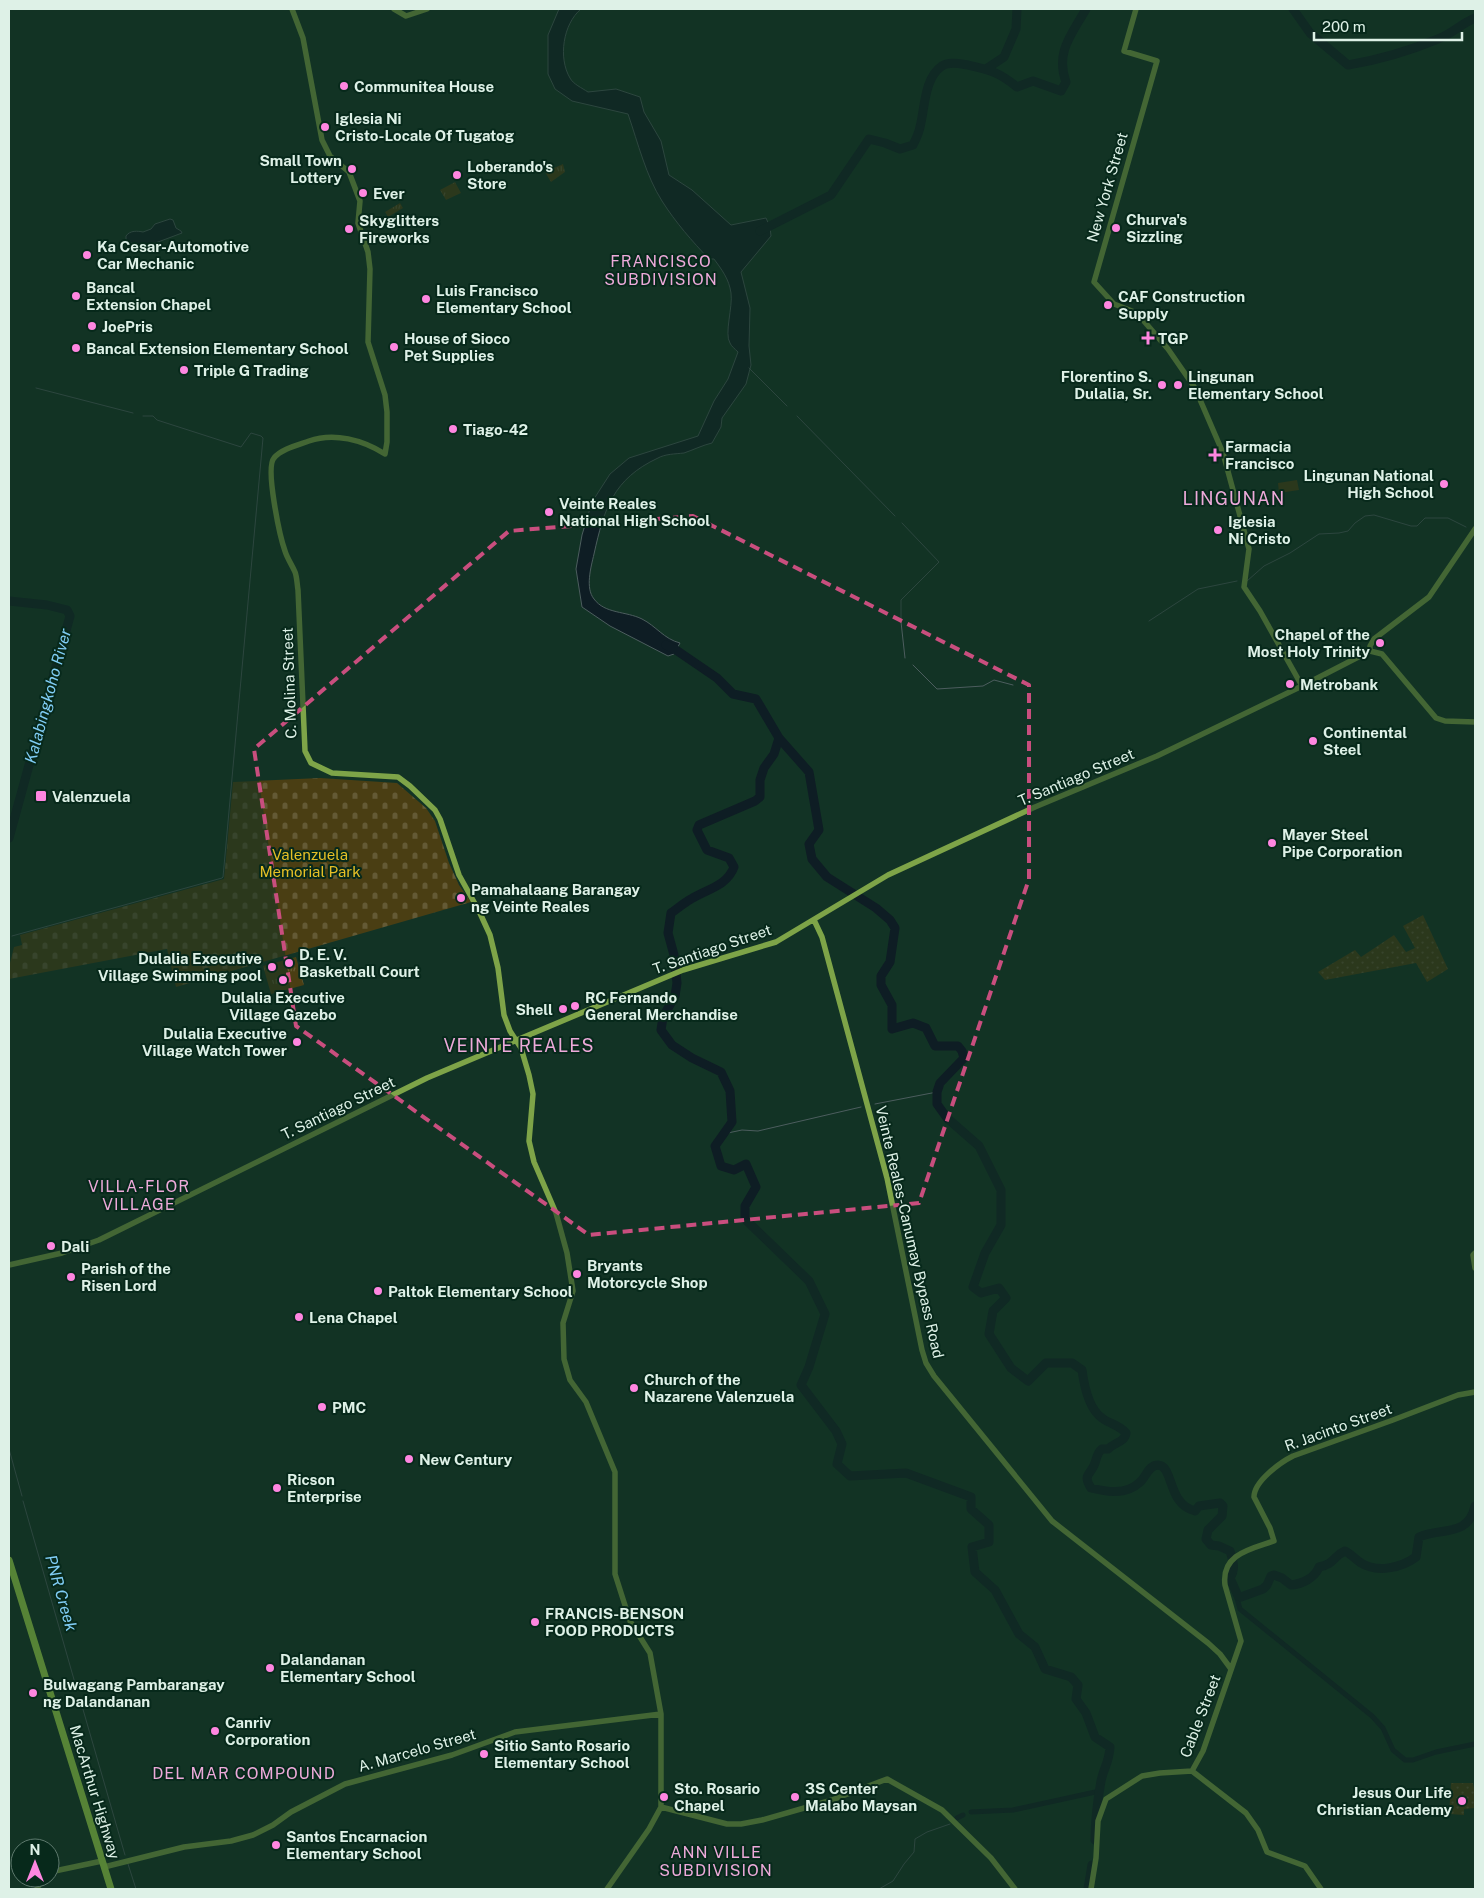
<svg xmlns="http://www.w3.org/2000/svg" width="1484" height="1898" font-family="'Public Sans',sans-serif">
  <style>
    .grass { fill: url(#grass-dots) }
    .cemetery { fill: url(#cemetery-stones) }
    .park { fill: url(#park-tufts) }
    .garden { fill: #4a3e13 }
    .water { fill: #0e1d24; stroke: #4c5d5e }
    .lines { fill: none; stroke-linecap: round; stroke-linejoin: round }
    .stream { stroke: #4c5d5e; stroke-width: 1 }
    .canal { stroke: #0e1d24; stroke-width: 5 }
    .river { stroke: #0e1d24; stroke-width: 9 }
    .secondary { stroke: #7ea448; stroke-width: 5.5 }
    .highway { stroke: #a9e44c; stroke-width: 7 }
    .marked { fill: none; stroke: #c94e7e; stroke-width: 4; stroke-dasharray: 10 6; stroke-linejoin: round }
    .poi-dot { fill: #fe86e0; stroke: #07291b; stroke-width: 2 }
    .labels { text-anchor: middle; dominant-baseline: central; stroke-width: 4; stroke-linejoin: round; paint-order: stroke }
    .poi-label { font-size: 15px; font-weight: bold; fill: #def1e7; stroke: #07291b; text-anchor: start }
    .street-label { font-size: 15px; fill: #def1e7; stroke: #07291b }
    .park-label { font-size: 15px; fill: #e5bf26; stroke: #07291b }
    .neighbourhood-label { font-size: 16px; letter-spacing: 1px; fill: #edaada; stroke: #07291b }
    .water-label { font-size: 16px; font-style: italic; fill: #80cdf5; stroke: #07291b }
    .quarter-label { font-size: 18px; letter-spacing: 1px; fill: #edaada; stroke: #07291b }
  </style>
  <defs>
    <pattern id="grass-dots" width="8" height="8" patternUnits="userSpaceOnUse" patternTransform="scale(1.25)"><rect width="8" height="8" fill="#4a3e13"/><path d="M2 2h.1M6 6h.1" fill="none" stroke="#645a35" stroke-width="1.8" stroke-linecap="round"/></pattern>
    <pattern id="cemetery-stones" width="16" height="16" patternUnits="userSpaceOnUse" patternTransform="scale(1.25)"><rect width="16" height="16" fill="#4a3e13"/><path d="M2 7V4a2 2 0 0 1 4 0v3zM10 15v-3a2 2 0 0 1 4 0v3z" fill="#645a35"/></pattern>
    <pattern id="park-tufts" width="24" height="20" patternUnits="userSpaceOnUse" patternTransform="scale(1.25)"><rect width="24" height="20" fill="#4a3e13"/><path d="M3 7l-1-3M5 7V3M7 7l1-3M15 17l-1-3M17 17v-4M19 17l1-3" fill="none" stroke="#645a35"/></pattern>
  </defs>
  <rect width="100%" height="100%" fill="#123325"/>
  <path class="grass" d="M1423,915L1448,969L1427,982L1416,963L1325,980L1318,972L1355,950L1361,957L1394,935L1406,952L1415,948L1403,926Z
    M1451,1783H1473L1475,1793V1808L1464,1809V1815L1449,1814Z"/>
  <path class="cemetery" d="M320,778L397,783L426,808L435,821L449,863L459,885L471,902L176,987L167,949L9,979V967L14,947L22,945L20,935L224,879L233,782Z"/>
  <path class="park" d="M563,164L565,172L551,182L545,172Z
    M455,182L461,193L446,200L440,190Z
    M400,203L403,208L388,217L385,212Z
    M296,957L304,985L271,994L263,966Z"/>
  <path class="garden" d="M1297,480L1299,490L1279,493L1278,483Z
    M295,958L297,965L283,968L281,962Z"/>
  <path class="water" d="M559,9H581C563,24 558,58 570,78C573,84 582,88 588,92L616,89L640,97L644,112L661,141L669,175L692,190L731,225L766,218L770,227L771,236L741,272L750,308L749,346L751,365L746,384L722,418L721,427L712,443C703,445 693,450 684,453C675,454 665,454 658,458C613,479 604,509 594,554C591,567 585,588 594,599C605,614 626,611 642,619C656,626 664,639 680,643L674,654L668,656L610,626L582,607L576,569L582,535L592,502L610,474L629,458L698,436L714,401L728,379L738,352C735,349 731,346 730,343C724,334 733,307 731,293C729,279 722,270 714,259H709C692,241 676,223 662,201C646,176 638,143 628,114L572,101L555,89L548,74V35Z
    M170,219L173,220L176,228L181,231L182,233L142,248L138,244L130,243L126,240V236C130,230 138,231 143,232L151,229L155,224Z"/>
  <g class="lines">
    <path class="stream" d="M749,368L787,406
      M36,388L133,413
      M797,416L895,516
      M902,523L939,562L901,600V622L905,658
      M1247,581L1264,566L1290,553L1319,534L1339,533L1348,531L1355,523L1365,516L1374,515L1411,526H1417L1425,518H1448L1466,527
      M1149,621L1198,589L1237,581
      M913,665L937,689L983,686L994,680L1013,685
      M12,936L222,878L223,877L263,438L261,436L251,433L241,447L157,420L153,416H143
      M875,1104L937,1092
      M723,1134L742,1130L758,1131L861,1107
      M9,1449L22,1496
      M23,1501L77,1690
      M80,1699L125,1855
      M128,1864L136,1889
      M879,1889L893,1881L904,1864L914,1852L915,1839L927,1832L950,1824"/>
    <path class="canal" d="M1235,1591L1240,1609L1372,1716L1383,1728L1393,1750L1405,1760H1413L1436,1752L1475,1744
      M971,1812L1013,1810L1100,1791
      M957,1818L963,1815"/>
    <path class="river" d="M1293,9L1310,33L1348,65C1378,60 1409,51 1438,39C1452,34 1462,23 1475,18
      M986,69L1004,57L1016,29L1017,9
      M760,231L831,195L869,139L885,143L900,149L913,145C916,139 919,133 920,127C925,108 924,78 942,66C949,61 961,64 968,65C990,70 999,72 1017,87L1033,81L1061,91L1066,82C1055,52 1072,34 1086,9
      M9,601L47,605L67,610L70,616L9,838
      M666,645L676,650L717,678L733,694L756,699L779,738L809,772L819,830L809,844L812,859L827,877L876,908L890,920L895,928L890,962L881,976V985L892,1005V1029L913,1023L926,1028L935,1046H958L962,1051L964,1058L940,1083L937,1092V1104L947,1118L979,1146L1001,1190V1225L985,1253L973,1287L981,1293L999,1288L1006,1298L993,1311L989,1334L1011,1368L1028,1381L1046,1363H1072L1082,1370C1084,1385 1089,1409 1102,1418C1110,1424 1119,1425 1126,1433C1125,1442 1115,1442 1108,1449H1102C1097,1453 1097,1457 1095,1463C1091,1475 1082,1474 1091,1488C1107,1492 1126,1495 1139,1483C1146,1478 1148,1465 1158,1465C1174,1466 1167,1504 1195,1511L1199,1506L1220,1503L1223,1506L1222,1516L1208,1530L1206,1539L1211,1545L1219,1546L1230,1551C1233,1561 1236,1569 1230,1578L1238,1596L1241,1597L1263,1589L1267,1585L1271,1576L1274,1575L1282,1578L1291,1585C1302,1584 1315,1578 1319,1567C1335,1564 1333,1556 1345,1551C1351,1554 1355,1559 1361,1563C1377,1573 1401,1568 1416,1557L1419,1537C1441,1527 1468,1538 1475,1506
      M779,738L774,754L764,768L760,780V797L755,801L699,825L697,830L707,850L729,858L734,867C727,886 707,889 691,899C684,903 678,908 671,913L668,933L674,955L677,983L675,996L663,1017L661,1030L672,1045L692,1058L721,1072L730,1091L732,1122L715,1146L721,1166L734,1170L746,1164L756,1187L745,1206V1219L809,1281L825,1314L809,1367L801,1385L836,1431L842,1444L837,1464L850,1476L906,1473L971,1497V1509L989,1525V1542L972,1547L975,1572L995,1590L1019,1634L1035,1647L1045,1669L1071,1677L1078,1685L1076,1699L1086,1713L1095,1737L1110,1747C1109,1763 1104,1767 1101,1781C1098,1798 1095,1822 1095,1840
      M1088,1889L1092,1865"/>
    <path class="secondary" d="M292,9L303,38L322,140L330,156L349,172L360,201L358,223L368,252L370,269L368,342L385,395L387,412V442L385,454C363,440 334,432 309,441C298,445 281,449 274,458C265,468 280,537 285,551C287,558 292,565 295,572C297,577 297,584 298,590L305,751L311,763L332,773L398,777L410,786L435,810L440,819L459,875L479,911L490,935L498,968L504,1015L510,1031L521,1048L529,1075L533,1094L529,1141L534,1162L556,1213L567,1253L573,1291L563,1323L564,1359L570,1380L586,1402L615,1472V1574L630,1621L650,1653L661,1714V1807L649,1829L607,1889
      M394,9L406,16L427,9
      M1136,9L1124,51L1157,61L1094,282L1114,304L1132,311L1143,320L1168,349L1195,388L1223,453L1249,549L1244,587L1260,611L1302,686
      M1370,651V646L1374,639L1429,597L1475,529
      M814,920L822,937L887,1178L922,1350L926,1363L934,1376L1052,1521L1208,1643L1220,1654L1231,1669
      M1475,1253L1473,1255L1475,1268
      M9,1265L62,1253L99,1240L427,1078L683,970L776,942L888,875L1035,807L1157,756L1302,686L1370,651L1382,654L1436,718L1445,721L1475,722
      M1192,1771L1203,1751L1241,1641L1225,1585C1221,1554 1251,1549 1274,1541L1270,1528L1254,1497C1254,1481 1281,1462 1293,1456L1393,1420L1458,1395L1475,1392
      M661,1807L727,1824H741L762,1820L832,1800L887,1779L942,1810L991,1858L1015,1889
      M104,1867L184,1847L231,1841L253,1835L273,1825L291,1812L345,1784L452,1755L515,1732L661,1714
      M50,1872L102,1861
      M37,1889L42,1878
      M1091,1889L1096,1858L1098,1821L1106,1799L1142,1776L1160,1773L1192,1771L1246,1813L1258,1830L1267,1852L1305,1866L1321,1889"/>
    <path class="highway" d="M9,1560L111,1889"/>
  </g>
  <path d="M0 0H1484V1898H0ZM693,516L1029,685V879L919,1203L589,1235L296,1026L254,749L509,531Z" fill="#123325" fill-opacity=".55" fill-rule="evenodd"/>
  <path class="marked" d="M693,516L1029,685V879L919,1203L589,1235L296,1026L254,749L509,531Z"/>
  <g class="poi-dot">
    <circle cx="344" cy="86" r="5"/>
    <circle cx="325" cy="127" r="5"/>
    <circle cx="352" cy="169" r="5"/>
    <circle cx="457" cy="175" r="5"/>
    <circle cx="363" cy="193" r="5"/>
    <circle cx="1116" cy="228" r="5"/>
    <circle cx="349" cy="229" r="5"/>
    <circle cx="87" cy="255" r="5"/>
    <circle cx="76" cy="296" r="5"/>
    <circle cx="426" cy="299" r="5"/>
    <circle cx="1108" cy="305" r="5"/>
    <circle cx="92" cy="326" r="5"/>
    <path d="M1145.5 330.5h5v5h5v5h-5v5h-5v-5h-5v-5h5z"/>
    <circle cx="394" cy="347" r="5"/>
    <circle cx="76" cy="348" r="5"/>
    <circle cx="184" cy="370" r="5"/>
    <circle cx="1162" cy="385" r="5"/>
    <circle cx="1178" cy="385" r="5"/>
    <circle cx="453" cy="429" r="5"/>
    <path d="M1212.5 447.5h5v5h5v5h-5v5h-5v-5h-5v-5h5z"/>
    <circle cx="1444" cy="484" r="5"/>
    <circle cx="549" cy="512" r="5"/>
    <circle cx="1218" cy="530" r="5"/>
    <circle cx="1380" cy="643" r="5"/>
    <circle cx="1290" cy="684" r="5"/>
    <circle cx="1313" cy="741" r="5"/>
    <rect x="35" y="790" width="12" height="12" rx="2.5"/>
    <circle cx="1272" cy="843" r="5"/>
    <circle cx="461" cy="898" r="5"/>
    <circle cx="289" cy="963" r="5"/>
    <circle cx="272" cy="967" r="5"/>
    <circle cx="283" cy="980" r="5"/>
    <circle cx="575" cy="1006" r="5"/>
    <circle cx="563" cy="1009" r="5"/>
    <circle cx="297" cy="1042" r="5"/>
    <circle cx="51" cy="1246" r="5"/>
    <circle cx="577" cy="1274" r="5"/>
    <circle cx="71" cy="1277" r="5"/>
    <circle cx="378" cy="1291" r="5"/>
    <circle cx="299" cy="1317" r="5"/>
    <circle cx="634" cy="1388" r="5"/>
    <circle cx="322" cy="1407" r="5"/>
    <circle cx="409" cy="1459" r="5"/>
    <circle cx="277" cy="1488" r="5"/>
    <circle cx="535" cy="1622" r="5"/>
    <circle cx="270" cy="1668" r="5"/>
    <circle cx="33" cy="1693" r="5"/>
    <circle cx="215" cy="1731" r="5"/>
    <circle cx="484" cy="1754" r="5"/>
    <circle cx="664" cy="1797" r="5"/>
    <circle cx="795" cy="1797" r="5"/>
    <circle cx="1462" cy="1801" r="5"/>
    <circle cx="276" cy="1845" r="5"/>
  </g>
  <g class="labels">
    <g class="poi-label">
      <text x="354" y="86">Communitea House</text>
      <text x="335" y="118">Iglesia Ni<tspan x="335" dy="17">Cristo-Locale Of Tugatog</tspan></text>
      <text x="342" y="160" text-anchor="end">Small Town<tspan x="342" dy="17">Lottery</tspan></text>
      <text x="467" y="166">Loberando's<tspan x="467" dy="17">Store</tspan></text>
      <text x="373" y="193">Ever</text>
      <text x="1126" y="219">Churva's<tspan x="1126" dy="17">Sizzling</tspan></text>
      <text x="359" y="220">Skyglitters<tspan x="359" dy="17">Fireworks</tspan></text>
      <text x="97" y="246">Ka Cesar-Automotive<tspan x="97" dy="17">Car Mechanic</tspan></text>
      <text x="86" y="287">Bancal<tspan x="86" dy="17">Extension Chapel</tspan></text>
      <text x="436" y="290">Luis Francisco<tspan x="436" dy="17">Elementary School</tspan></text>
      <text x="1118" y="296">CAF Construction<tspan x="1118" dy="17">Supply</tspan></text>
      <text x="102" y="326">JoePris</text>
      <text x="404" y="338">House of Sioco<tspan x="404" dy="17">Pet Supplies</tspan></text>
      <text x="1158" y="338">TGP</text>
      <text x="86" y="348">Bancal Extension Elementary School</text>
      <text x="194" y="370">Triple G Trading</text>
      <text x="1152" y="376" text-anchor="end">Florentino S.<tspan x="1152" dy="17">Dulalia, Sr.</tspan></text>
      <text x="1188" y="376">Lingunan<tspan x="1188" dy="17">Elementary School</tspan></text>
      <text x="463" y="429">Tiago-42</text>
      <text x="1225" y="446">Farmacia<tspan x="1225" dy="17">Francisco</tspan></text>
      <text x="1434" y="475" text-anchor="end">Lingunan National<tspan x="1434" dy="17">High School</tspan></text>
      <text x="559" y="503">Veinte Reales<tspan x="559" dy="17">National High School</tspan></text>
      <text x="1228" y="521">Iglesia<tspan x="1228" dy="17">Ni Cristo</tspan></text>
      <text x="1370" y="634" text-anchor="end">Chapel of the<tspan x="1370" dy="17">Most Holy Trinity</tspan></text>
      <text x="1300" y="684">Metrobank</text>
      <text x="1323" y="732">Continental<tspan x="1323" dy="17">Steel</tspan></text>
      <text x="52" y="796">Valenzuela</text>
      <text x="1282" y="834">Mayer Steel<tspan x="1282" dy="17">Pipe Corporation</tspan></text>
      <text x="471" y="889">Pamahalaang Barangay<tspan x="471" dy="17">ng Veinte Reales</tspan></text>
      <text x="299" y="954">D. E. V.<tspan x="299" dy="17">Basketball Court</tspan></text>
      <text x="262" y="958" text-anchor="end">Dulalia Executive<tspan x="262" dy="17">Village Swimming pool</tspan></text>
      <text x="283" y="997" text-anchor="middle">Dulalia Executive<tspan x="283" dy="17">Village Gazebo</tspan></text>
      <text x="585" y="997">RC Fernando<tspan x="585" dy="17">General Merchandise</tspan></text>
      <text x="553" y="1009" text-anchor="end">Shell</text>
      <text x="287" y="1033" text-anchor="end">Dulalia Executive<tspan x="287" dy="17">Village Watch Tower</tspan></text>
      <text x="61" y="1246">Dali</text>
      <text x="587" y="1265">Bryants<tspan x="587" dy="17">Motorcycle Shop</tspan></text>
      <text x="81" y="1268">Parish of the<tspan x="81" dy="17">Risen Lord</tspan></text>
      <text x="388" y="1291">Paltok Elementary School</text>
      <text x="309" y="1317">Lena Chapel</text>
      <text x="644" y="1379">Church of the<tspan x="644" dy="17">Nazarene Valenzuela</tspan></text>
      <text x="332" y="1407">PMC</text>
      <text x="419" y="1459">New Century</text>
      <text x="287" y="1479">Ricson<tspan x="287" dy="17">Enterprise</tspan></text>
      <text x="545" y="1613">FRANCIS-BENSON<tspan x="545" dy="17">FOOD PRODUCTS</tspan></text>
      <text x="280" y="1659">Dalandanan<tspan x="280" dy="17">Elementary School</tspan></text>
      <text x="43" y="1684">Bulwagang Pambarangay<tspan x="43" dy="17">ng Dalandanan</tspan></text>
      <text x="225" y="1722">Canriv<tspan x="225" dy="17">Corporation</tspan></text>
      <text x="494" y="1745">Sitio Santo Rosario<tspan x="494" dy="17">Elementary School</tspan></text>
      <text x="674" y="1788">Sto. Rosario<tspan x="674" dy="17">Chapel</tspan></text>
      <text x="805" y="1788">3S Center<tspan x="805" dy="17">Malabo Maysan</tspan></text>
      <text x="1452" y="1792" text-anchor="end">Jesus Our Life<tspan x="1452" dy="17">Christian Academy</tspan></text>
      <text x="286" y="1836">Santos Encarnacion<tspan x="286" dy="17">Elementary School</tspan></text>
    </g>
    <g class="street-label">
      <text transform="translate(1107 187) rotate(-74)">New York Street</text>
      <text transform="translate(289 683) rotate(-92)">C. Molina Street</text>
      <text transform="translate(1076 777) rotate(-23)">T. Santiago Street</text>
      <text transform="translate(712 949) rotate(-19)">T. Santiago Street</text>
      <text transform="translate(338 1108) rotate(-26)">T. Santiago Street</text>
      <text transform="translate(910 1232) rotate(77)">Veinte Reales-Canumay Bypass Road</text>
      <text transform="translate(1338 1427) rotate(-20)">R. Jacinto Street</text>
      <text transform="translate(1200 1716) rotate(-69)">Cable Street</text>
      <text transform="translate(417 1750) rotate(-16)">A. Marcelo Street</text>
      <text transform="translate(95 1792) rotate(73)">MacArthur Highway</text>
    </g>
    <g class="park-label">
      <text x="310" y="854">Valenzuela<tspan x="310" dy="17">Memorial Park</tspan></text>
    </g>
    <g class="neighbourhood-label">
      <text x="661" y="261">FRANCISCO<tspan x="661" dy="18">SUBDIVISION</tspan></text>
      <text x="139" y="1186">VILLA-FLOR<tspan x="139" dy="18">VILLAGE</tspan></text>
      <text x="244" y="1773">DEL MAR COMPOUND</text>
      <text x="716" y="1852">ANN VILLE<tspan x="716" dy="18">SUBDIVISION</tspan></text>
    </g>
    <g class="water-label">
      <text transform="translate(48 696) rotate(-75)">Kalabingkoho River</text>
      <text transform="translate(61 1593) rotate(74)">PNR Creek</text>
    </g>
    <g class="quarter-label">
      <text x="1234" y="498">LINGUNAN</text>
      <text x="519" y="1045">VEINTE REALES</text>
    </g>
  </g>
  <rect width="1484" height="1898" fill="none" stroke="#def1e7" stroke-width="20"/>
  <g transform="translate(35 1863)"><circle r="24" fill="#07291b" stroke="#5d796d"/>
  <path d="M0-4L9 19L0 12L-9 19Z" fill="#fe86e0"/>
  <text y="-8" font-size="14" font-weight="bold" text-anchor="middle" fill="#def1e7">N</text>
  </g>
  <path d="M1314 32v8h148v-8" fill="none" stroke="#def1e7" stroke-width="2.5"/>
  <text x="1322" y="32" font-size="15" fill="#def1e7" stroke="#07291b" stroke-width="4" paint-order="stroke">200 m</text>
</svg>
